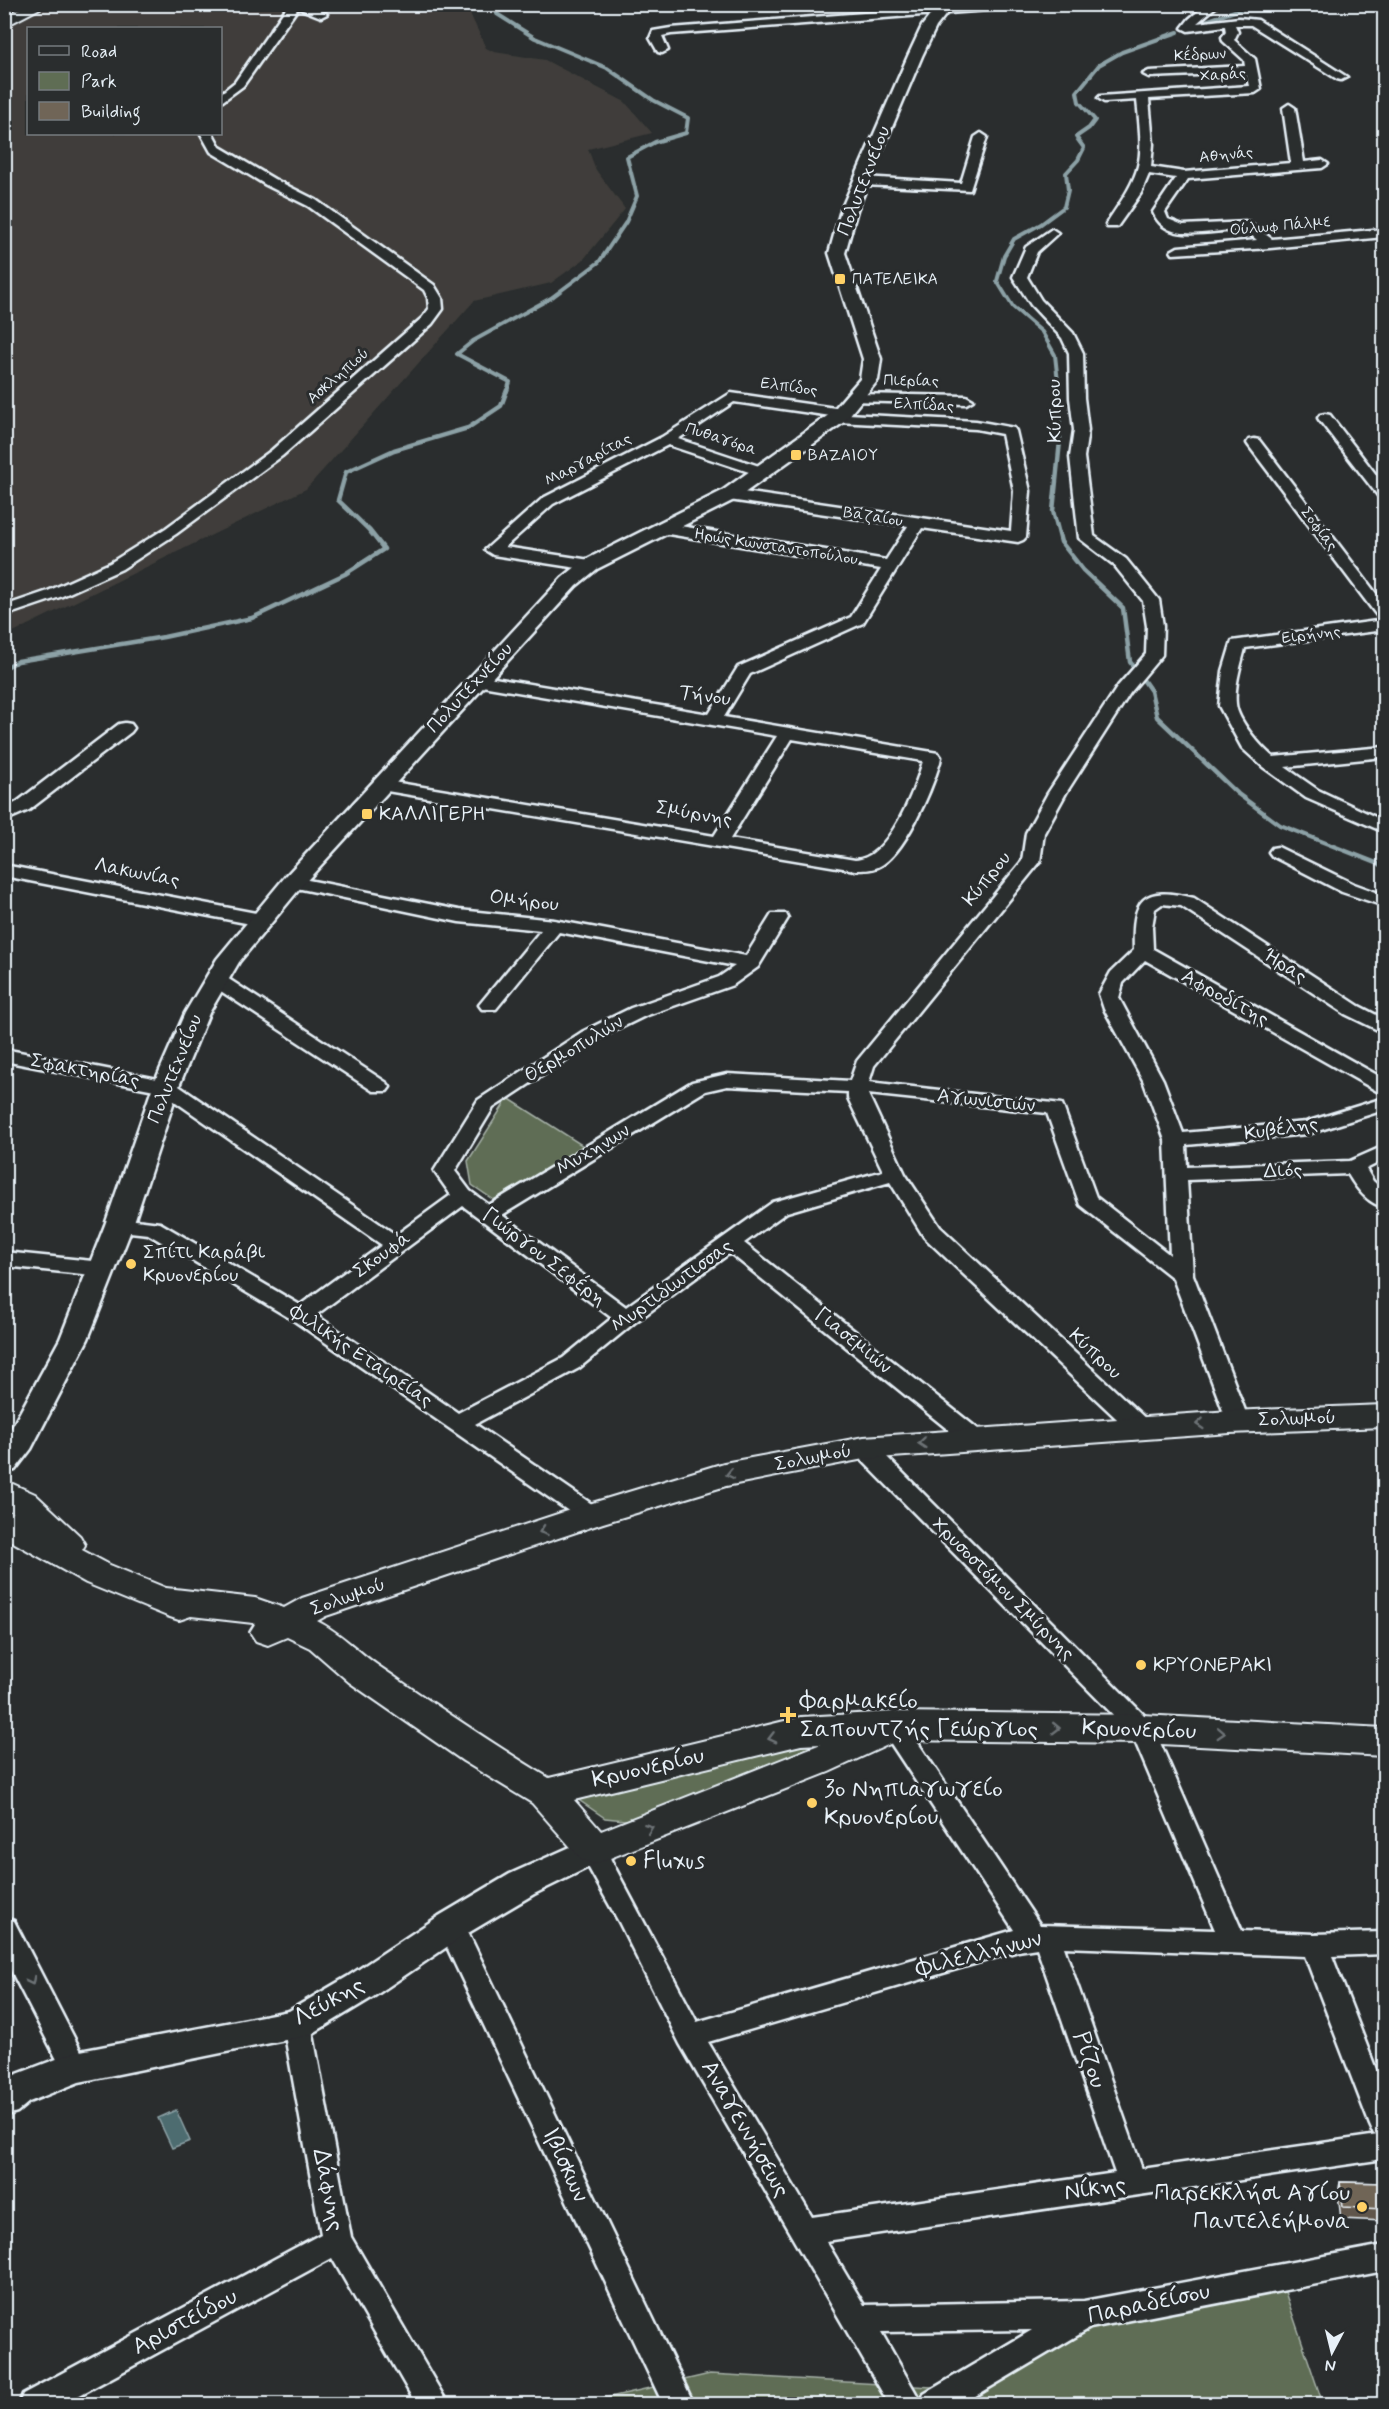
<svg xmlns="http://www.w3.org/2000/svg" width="1389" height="2409" font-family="Mynerve,sans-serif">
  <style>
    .built { fill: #3f3e3a; fill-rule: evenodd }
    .green { fill: #5f6d54; stroke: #a4afa6; stroke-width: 1.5 }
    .water { fill: #4e6c6f; stroke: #8ca1a6; stroke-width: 1.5 }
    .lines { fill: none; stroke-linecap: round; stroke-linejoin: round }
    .stream-far1 { stroke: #8ca1a6; stroke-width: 4 }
    .stream { stroke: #8ca1a6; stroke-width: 4.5 }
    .minor-casing { stroke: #e8f1f8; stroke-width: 5 }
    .tertiary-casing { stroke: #e8f1f8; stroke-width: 5 }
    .secondary-casing { stroke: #e8f1f8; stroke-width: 4 }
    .motorway-casing { stroke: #e8f1f8; stroke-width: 5 }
    .minor { fill: #2a2d2e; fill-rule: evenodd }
    .tertiary { fill: #2a2d2e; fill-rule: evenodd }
    .secondary { fill: #2a2d2e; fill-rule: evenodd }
    .motorway { fill: #716c4b; fill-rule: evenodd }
    .wall { fill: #60574b; stroke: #e8f1f8; stroke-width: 1.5 }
    .building { fill: #706557; stroke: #e8f1f8; stroke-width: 1.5 }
    .oneway { stroke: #6c7275 }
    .poi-dot { fill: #ffd166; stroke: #2a2d2e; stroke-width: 2 }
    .labels { text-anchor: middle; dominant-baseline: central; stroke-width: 6; stroke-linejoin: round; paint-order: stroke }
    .far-street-label { font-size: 16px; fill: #e8f1f8; stroke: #2a2d2e }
    .far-poi-label { font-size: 16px; fill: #e8f1f8; stroke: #2a2d2e; text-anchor: start }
    .street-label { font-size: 20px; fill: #e8f1f8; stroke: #2a2d2e }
    .poi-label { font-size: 20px; fill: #e8f1f8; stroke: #2a2d2e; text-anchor: start }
    .near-poi-label { font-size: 24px; fill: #e8f1f8; stroke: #2a2d2e; text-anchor: start }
    .near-street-label { font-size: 24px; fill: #e8f1f8; stroke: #2a2d2e }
  </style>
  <rect width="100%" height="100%" fill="#2a2d2e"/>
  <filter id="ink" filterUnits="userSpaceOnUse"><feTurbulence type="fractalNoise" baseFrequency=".0167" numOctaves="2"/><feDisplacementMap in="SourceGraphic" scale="12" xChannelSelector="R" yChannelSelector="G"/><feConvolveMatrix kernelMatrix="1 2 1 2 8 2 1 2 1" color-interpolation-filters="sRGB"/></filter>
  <g filter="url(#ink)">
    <path class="built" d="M5,5H466L486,48L494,52L545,60L625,102L652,133L588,149L596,170L625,209L583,260L551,283L474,301L306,489L5,636ZM28,28H220V134H28Z"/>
    <path class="green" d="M508,1098L588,1149L497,1202L472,1185L468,1161Z
      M802,1740H855L635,1821L605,1818L570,1794Z
      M1284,2289L1323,2404H580L710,2374L949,2388L1084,2315Z"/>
    <path class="water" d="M176,2110L190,2141L172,2148L158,2118Z"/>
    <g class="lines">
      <path class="stream-far1" d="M496,4L497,14L535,38L607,68L653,100L688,118L686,133L655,142L627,157L637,196L626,222L599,262L551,298L473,341L457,354L510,382L507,391
        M1197,24L1255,4
        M1059,391L1055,355L1042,332L1013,307L997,281L1004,256L1014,239L1041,224L1064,207L1068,190L1066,173L1078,160L1084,148L1076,137L1089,128L1095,120L1079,102L1077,92L1099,65L1122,52L1178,32"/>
      <path class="stream" d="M1059,390L1060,441L1053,511L1061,542L1083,570L1123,608L1130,662L1134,667
        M4,668L18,661L164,637L252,618L345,574L384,549L369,530L338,500L346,472L394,450L468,428L501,406L507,390
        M1144,681L1151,691L1157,717L1238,794L1280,825L1384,866"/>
      <defs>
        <path id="minor" d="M289,4H308L327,14L321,17L298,8L243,86L220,103V94L235,82Z
          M979,4H1034L1029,7L671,34L662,36L668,50L662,53L658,52L650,38L653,31L671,28Z
          M1207,4H1219L1197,23L1239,18L1258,20L1347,77L1341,80L1337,79L1251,25H1235L1238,32L1234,40L1255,59L1261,89L1255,93L1149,99L1153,144L1151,167L1184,172L1291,163L1283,108L1289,104L1295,108L1304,162L1322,160L1328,164L1322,168L1188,179L1165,212L1168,219L1183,225L1248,222L1272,239L1384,229V237L1270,248L1173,254L1171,251L1178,247L1257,240L1245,230C1215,228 1167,247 1153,212L1176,178L1149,174L1141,193L1117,227H1107L1106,224C1143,170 1144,165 1137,100L1104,102L1098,98L1100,96L1249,86L1246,73L1149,77L1143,74L1149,71L1245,66L1244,60L1223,41L1222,37L1226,32L1225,26L1188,31L1182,28L1189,19Z
          M981,133L987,137L970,190L863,185L857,181L863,177L961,183L975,137Z
          M201,134H213L220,147L274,179L316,200L434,285L442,298L443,309L432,324L282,456L176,534L122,569L60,597L4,616V606L48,591L110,563L166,528L272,450L422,318L429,309L428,298L424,290L308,206L266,185L211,152Z
          M1052,229L1058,233L1037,252L1027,277L1041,300L1073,333L1083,353L1084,398L1088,430L1084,457L1094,536L1126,559L1159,600L1163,626L1162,655L1130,693L1066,793L1044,833L1040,862L874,1066L869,1082L1062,1104L1096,1197L1170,1255L1165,1140L1143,1080L1104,1009L1099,994L1111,972L1134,950C1132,899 1141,885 1194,898L1359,1006L1384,1019V1033L1345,1014L1181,906L1162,904L1155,909L1152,927L1153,949L1384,1079V1093L1377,1091L1145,960L1123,983L1119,998L1163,1080L1183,1133L1306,1122L1384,1098V1110L1308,1134L1186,1145L1187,1167L1350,1161L1384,1146V1160L1366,1169L1373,1181L1384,1191V1207C1368,1204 1356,1188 1348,1174L1187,1180L1193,1275L1249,1421L1246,1427L1238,1429L1230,1427L1227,1421L1173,1278L1080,1205L1047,1113L868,1094L905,1174L940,1227L1149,1422L1152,1428L1149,1434L1141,1436L1133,1434L924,1237L890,1182L787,1212L744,1243L983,1433L986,1439L983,1445L975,1447L967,1445L730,1253L634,1323L579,1368L475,1424L599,1509L603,1515L599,1521L591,1523L583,1521L293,1320L148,1234L112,1230L108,1225L112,1220L119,1218L160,1223L300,1305L382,1245L160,1091L4,1061V1049L173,1082L396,1235L451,1195L434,1171L478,1100L582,1032L631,1008L719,977L735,966L559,932L496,1009H482L479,1005L541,930L459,922L287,886L284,882L287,878L293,877L459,910L554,920L746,956L772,914H786L788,918L758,967L733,985L645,1016L596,1040L493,1108L455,1171L470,1191L489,1205L692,1082L727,1074L850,1081L857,1061L1022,861L1026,833L1048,793L1118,686L1146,654L1147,626L1143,601L1114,565L1079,538L1070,457L1074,430L1070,398L1069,353L1062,338L1031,305L1013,277L1026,247ZM727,1086L848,1092V1098L883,1171L773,1202L626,1307L502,1215L705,1091ZM463,1206L612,1318L563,1358L458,1413L316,1315Z
          M731,393L842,409L847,410L848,414L976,421L1014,428L1016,431L1030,491L1026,537L1023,540L1018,542L922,528L863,623L750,674L724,717L938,753L941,757L940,762C932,789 905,855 878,867C871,870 863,870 855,870L375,789L372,785L375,781L381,780L714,836L777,736L476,685L468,680L476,675L709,714L738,667L851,617L881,569L662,533L654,528L657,525L662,523L886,560L908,526L729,500L721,495L724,492L729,490L1011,531L1014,491L1002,434L976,429L837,422L832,421L831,416L734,402L678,439L768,469L770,472L768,475H758L668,445L553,504L505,547L590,560L596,562L598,565L596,568L590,570L493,555L485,550L543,498L662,437ZM792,739L923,761C915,789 889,859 855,860L730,839Z
          M855,394L966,396L973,400L966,404L850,401L848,398L850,395Z
          M1325,414L1330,415L1384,485V498L1379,497L1320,421L1318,418L1320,415Z
          M1254,439L1259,440L1384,604V619L1378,617L1249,446L1247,443L1249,440Z
          M1384,620V630L1245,648C1241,665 1234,686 1236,704C1237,720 1261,747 1273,757L1384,747V757L1285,767L1318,790L1384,821V832L1306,798L1263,767L1242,748L1219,706L1223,671L1232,641Z
          M125,723L131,724L134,728L131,732L29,810L4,821V809L17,802L119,724Z
          M1278,847L1354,884L1384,895V906L1342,892L1272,856L1269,852L1272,848Z
          M4,865L261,914L268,916L270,920L268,924L261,926L4,876Z
          M217,974L224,976L387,1083L390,1087L387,1091H373L210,984L207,980L210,976Z
          M4,1252L102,1262L110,1264L113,1269L110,1274L102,1276L4,1266Z
          M864,1440L872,1442L1151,1722L1242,1931L1314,1934L1384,1932V1954L1332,1956L1384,2090V2159L826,2241L864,2305L1084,2301L1384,2245V2271L1090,2328L962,2404H889L680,2044L619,1922L585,1861L582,1849L586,1842L595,1839L604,1842L611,1860L697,2022L1014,1930L884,1733L880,1726L884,1719L893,1716L902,1719L1040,1925L1215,1930L1132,1734L856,1454L852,1448L856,1442ZM1064,1947L1305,1956L1370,2125L1374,2134L1378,2135L1142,2169ZM1037,1948L1115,2173L812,2217L708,2042L1018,1951ZM1032,2330L924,2394L921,2402L881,2332Z
          M451,1915L461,1918L465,1926L694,2404H663L437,1926L441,1918Z
          M4,1918L14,1921L85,2059L89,2067L85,2075L75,2079L65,2075L4,1957Z
          M297,2012L307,2016L311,2024L351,2237L448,2404H416L332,2258L63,2404H19L23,2394L321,2234L283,2024L287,2016Z"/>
        <path id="tertiary" d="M939,4H954L936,27L922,56L857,210L845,253L881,359L878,380L844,422L736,499L597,569L576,586L301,887L239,962L209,1013L179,1086L133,1225L88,1339L31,1449L15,1470L4,1473V1442L60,1339L105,1225L153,1086L185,1013L217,959L285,877L562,578L583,561L722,491L830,414L860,379L863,359L829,253L841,210L908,56L922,26Z
          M595,1836L607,1840L612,1849L607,1858L534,1894L463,1936L373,1997L310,2035L79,2082L29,2102L17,2112L4,2116V2079L75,2052L289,2011L347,1977L439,1916L510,1874Z"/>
        <path id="secondary" d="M28,4H48L4,27V16Z
          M1384,1405V1427L1230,1433L864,1459L726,1486L603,1523L326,1616L317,1621C341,1633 358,1652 380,1667C436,1705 491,1743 549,1778L801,1717L893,1712L1142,1715L1384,1728V1756L1142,1743L893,1740L892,1743L829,1772L595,1864L582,1860L532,1803L463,1761L349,1682L310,1648L287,1637L268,1645L256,1641L250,1632L255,1624L253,1623L191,1616L179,1620L167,1616L86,1583L4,1537V1510L14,1513L4,1507V1480L35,1494L80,1536L85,1545L82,1550L110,1565L166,1588L255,1598L284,1608L302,1598L579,1507L724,1463L864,1437L1230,1411ZM821,1744L601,1831L574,1800L801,1745Z"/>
        <path id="motorway" d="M4,4H18L4,12Z"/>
      </defs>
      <use href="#minor" class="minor-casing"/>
      <use href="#tertiary" class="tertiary-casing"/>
      <use href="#secondary" class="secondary-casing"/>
      <use href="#motorway" class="motorway-casing"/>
      <use href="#minor" class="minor"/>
      <use href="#tertiary" class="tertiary"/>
      <use href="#secondary" class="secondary"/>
      <use href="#motorway" class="motorway"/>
    </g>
    <path class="wall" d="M1340,2182L1384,2183V2221L1341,2219L1338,2194Z"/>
    <path class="building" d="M1340,2182L1384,2183V2209L1343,2207Z"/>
    <defs><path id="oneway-chevron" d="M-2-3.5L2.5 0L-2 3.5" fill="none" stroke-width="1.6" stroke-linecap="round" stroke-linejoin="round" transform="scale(1.5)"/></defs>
    <g class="oneway">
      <use href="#oneway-chevron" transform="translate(1200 1424) rotate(176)"/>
      <use href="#oneway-chevron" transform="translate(922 1443) rotate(175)"/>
      <use href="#oneway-chevron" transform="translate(730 1474) rotate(168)"/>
      <use href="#oneway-chevron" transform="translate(543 1531) rotate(161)"/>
      <use href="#oneway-chevron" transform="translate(1056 1728) rotate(1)"/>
      <use href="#oneway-chevron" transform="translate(1221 1733) rotate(3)"/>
      <use href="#oneway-chevron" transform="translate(772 1738) rotate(166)"/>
      <use href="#oneway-chevron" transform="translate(649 1828) rotate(-21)"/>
      <use href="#oneway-chevron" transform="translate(31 1981) rotate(63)"/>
    </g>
  </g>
  <g class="poi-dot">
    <rect x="834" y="273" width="12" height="12" rx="3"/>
    <rect x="790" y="449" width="12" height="12" rx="3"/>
    <rect x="361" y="808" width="12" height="12" rx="3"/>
    <circle cx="131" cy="1264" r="6"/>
    <circle cx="1141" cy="1665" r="6"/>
    <path d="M785 1706h6v6h6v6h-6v6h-6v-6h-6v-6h6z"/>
    <circle cx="812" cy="1803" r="6"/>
    <circle cx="631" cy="1861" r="6"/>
    <circle cx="1362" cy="2207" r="6"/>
  </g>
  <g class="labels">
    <g class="far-street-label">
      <text transform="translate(1200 55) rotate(-3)">Κέδρων</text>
      <text transform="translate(1223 75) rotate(-4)">Χαράς</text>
      <text transform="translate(1226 155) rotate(-6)">Αθηνάς</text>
      <text transform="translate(1280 226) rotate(-5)">Ούλωφ Πάλμε</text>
      <text transform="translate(338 376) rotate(-41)">Ασκληπιού</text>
      <text transform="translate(911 381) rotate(1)">Πιερίας</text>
      <text transform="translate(789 387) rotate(8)">Ελπίδος</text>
      <text transform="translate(924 405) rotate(3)">Ελπίδας</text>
      <text transform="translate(721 439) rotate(18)">Πυθαγόρα</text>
      <text transform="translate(588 460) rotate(-28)">Μαργαρίτας</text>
      <text transform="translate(873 517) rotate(9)">Βαζαίου</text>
      <text transform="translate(1319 529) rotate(53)">Σοφίας</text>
      <text transform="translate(776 547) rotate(9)">Ηρώς Κωνσταντοπούλου</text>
      <text transform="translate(1311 635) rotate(-7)">Ειρήνης</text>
    </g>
    <g class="far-poi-label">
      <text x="852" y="279">ΠΑΤΕΛΕΙΚΑ</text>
      <text x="808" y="455">ΒΑΖΑΙΟΥ</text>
    </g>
    <g class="street-label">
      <text transform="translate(864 181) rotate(-69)">Πολυτεχνείου</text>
      <text transform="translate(1055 411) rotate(-91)">Κύπρου</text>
      <text transform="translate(470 688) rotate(-47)">Πολυτεχνείου</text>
      <text transform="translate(705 696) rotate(9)">Τήνου</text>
      <text transform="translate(694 814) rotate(10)">Σμύρνης</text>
      <text transform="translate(137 873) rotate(11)">Λακωνίας</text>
      <text transform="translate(987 879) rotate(-51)">Κύπρου</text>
      <text transform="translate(524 901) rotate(7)">Ομήρου</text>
      <text transform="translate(1285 966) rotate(33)">Ήρας</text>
      <text transform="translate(1225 998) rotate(29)">Αφροδίτης</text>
      <text transform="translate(574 1049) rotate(-31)">Θερμοπυλών</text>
      <text transform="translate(175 1069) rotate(-68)">Πολυτεχνείου</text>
      <text transform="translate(85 1071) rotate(11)">Σφακτηρίας</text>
      <text transform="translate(986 1101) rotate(6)">Αγωνιστών</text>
      <text transform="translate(1281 1129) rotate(-8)">Κυβέλης</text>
      <text transform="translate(593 1150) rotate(-31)">Μυχηνων</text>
      <text transform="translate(1283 1171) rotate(-2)">Διός</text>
      <text transform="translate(382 1255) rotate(-36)">Σκουφά</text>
      <text transform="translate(544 1257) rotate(37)">Γιώργου Σεφέρη</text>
      <text transform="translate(672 1286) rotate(-36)">Μυρτιδιωτισσας</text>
      <text transform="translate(853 1341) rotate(39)">Γιασεμιών</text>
      <text transform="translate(1095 1354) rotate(43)">Κύπρου</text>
      <text transform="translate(361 1356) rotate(34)">Φιλικής Εταιρείας</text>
      <text transform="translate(1297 1419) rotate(-2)">Σολωμού</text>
      <text transform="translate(813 1458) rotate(-11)">Σολωμού</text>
      <text transform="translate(1003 1589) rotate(45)">Χρυσοστόμου Σμύρνης</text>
      <text transform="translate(348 1597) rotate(-20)">Σολωμού</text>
    </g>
    <g class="poi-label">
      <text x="379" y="814">ΚΑΛΛΙΓΕΡΗ</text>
      <text x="143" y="1252">Σπίτι Καράβι<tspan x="143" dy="23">Κρυονερίου</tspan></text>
      <text x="1153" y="1665">ΚΡΥΟΝΕΡΑΚΙ</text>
    </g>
    <g class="near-poi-label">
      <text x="800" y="1701">Φαρμακείο<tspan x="800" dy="28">Σαπουντζής Γεώργιος</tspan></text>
      <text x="824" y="1789">3ο Νηπιαγωγείο<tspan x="824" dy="28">Κρυονερίου</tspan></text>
      <text x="643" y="1861">Fluxus</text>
      <text x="1350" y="2193" text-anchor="end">Παρεκκλήσι Αγίου<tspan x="1350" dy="28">Παντελεήμονα</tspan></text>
    </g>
    <g class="near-street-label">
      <text transform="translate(1139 1730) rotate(2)">Κρυονερίου</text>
      <text transform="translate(648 1768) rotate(-13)">Κρυονερίου</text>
      <text transform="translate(979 1954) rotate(-14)">Φιλελλήνων</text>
      <text transform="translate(329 2002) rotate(-29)">Λεύκης</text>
      <text transform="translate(1089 2060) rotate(71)">Ρίζου</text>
      <text transform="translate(745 2129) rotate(60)">Αναγεννήσεως</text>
      <text transform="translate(565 2165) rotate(65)">Ιβίσκων</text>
      <text transform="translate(1095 2189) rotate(-8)">Νίκης</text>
      <text transform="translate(328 2190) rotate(79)">Δάφνης</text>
      <text transform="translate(1149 2304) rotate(-12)">Παραδείσου</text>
      <text transform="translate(185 2322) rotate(-28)">Αριστείδου</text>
    </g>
  </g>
  <rect width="1389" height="2409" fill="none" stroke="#2a2d2e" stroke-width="24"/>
  <rect x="12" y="12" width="1365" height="2385" fill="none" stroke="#e8f1f8" stroke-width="2" filter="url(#ink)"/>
  <rect x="27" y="27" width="195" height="108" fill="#2a2d2e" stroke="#767b7f" stroke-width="1.5"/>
  <rect x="39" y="46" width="30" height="9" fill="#2a2d2e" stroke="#767b7f" stroke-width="1.5"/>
  <text x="81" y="57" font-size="18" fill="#e8f1f8">Road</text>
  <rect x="39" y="72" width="30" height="18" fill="#5f6d54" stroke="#767b7f" stroke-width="1.5"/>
  <text x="81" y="87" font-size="18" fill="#e8f1f8">Park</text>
  <rect x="39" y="102" width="30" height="18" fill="#706557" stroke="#767b7f" stroke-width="1.5"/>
  <text x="81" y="117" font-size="18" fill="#e8f1f8">Building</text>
  <g transform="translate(1332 2352) rotate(187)" stroke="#2a2d2e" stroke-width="4.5" paint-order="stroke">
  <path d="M0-4.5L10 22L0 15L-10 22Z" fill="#e8f1f8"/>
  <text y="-9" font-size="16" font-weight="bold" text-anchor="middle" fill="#e8f1f8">N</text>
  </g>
</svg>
